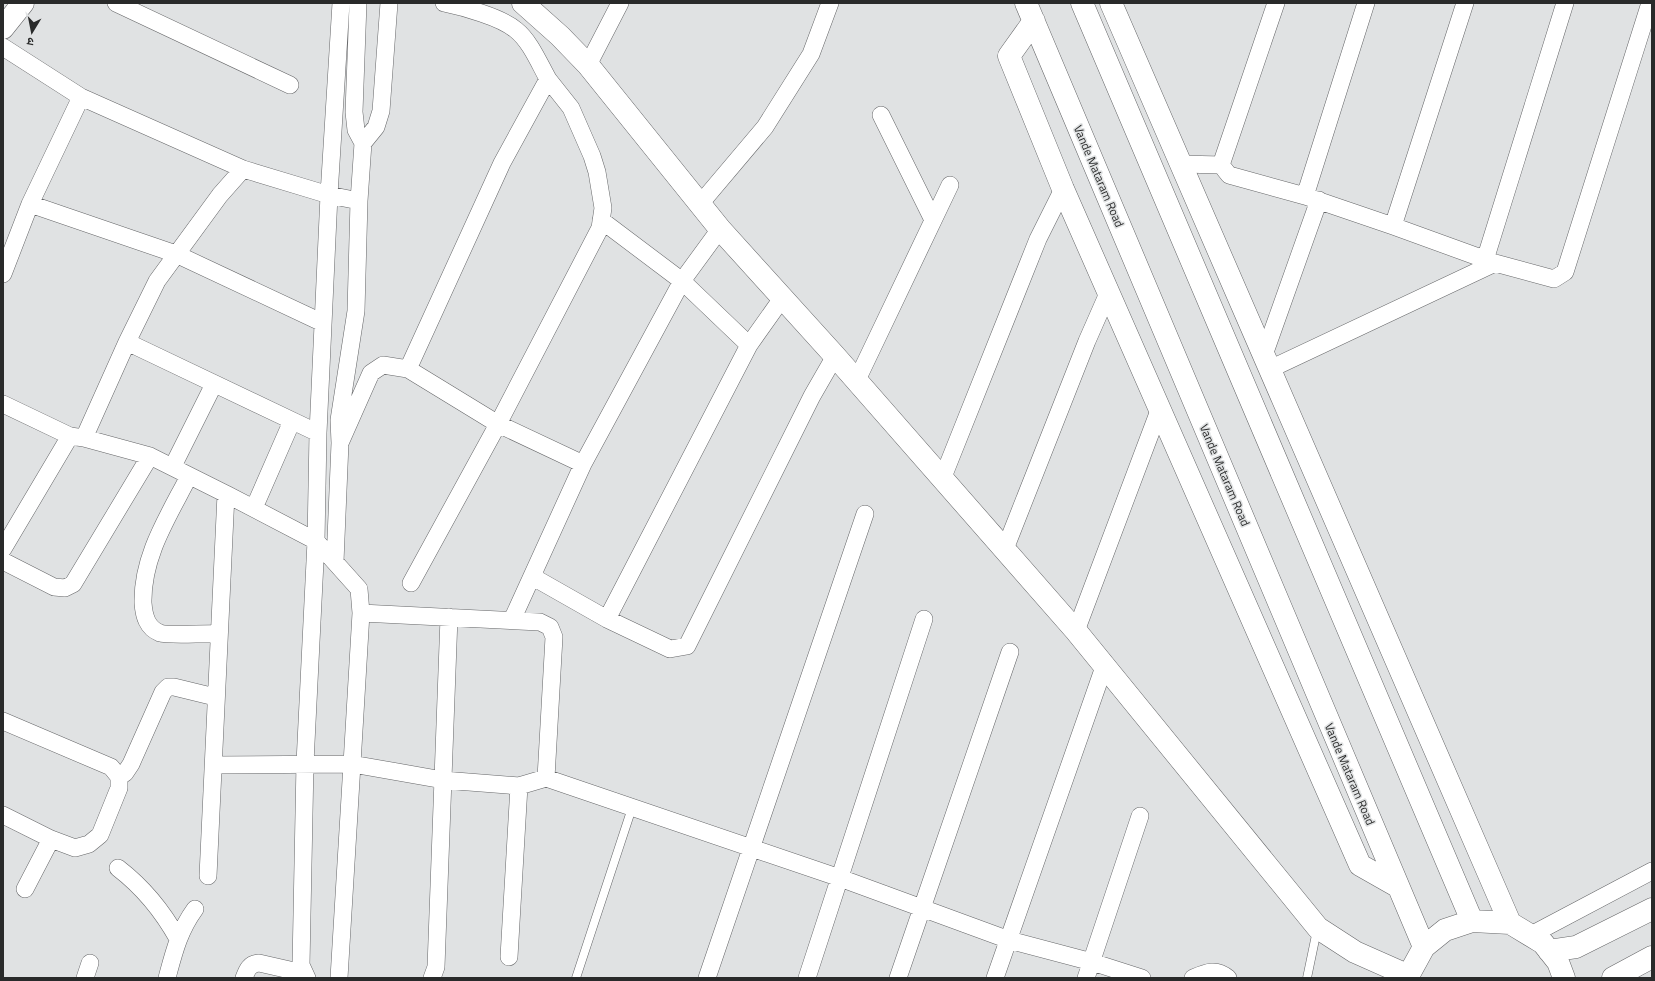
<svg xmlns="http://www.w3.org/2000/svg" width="1655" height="981" font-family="'Titillium Web','Noto Sans Devanagari',sans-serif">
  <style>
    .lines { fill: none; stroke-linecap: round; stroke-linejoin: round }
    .lane-casing { stroke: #656668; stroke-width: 9 }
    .street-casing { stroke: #656668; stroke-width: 18 }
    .secondary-casing { stroke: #656668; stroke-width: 23 }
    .lane { stroke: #fff; stroke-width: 8 }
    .street { stroke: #fff; stroke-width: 17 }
    .secondary { stroke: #fff; stroke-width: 22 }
    .labels { text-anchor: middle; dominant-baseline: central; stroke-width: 3; stroke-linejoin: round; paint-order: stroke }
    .street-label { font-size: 12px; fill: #292a2a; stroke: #e0e2e3 }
  </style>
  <rect width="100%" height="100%" fill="#e0e2e3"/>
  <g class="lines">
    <defs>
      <path id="lane" d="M576,978L632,808
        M1307,978L1317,930"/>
      <path id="street" d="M116,3L290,85
        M358,3L354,112L356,130L363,143
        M1276,3L1221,165L1229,175L1305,196L1393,226L1495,263L1554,279L1565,272L1650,3
        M3,47L81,97L30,204L3,274
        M588,65L620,3
        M81,97L243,169L220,195L157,281L127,342L84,438
        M881,115L933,220
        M1181,164L1221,165
        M243,169L329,195L359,201
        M1305,196L1366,3
        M30,204L176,254L323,323
        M700,204L765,127L811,54L830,3
        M601,220L682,281L749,345
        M1393,226L1465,3
        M1485,260L1565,3
        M127,342L318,433
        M1264,355L1319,200
        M408,369L502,163L548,79C539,63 530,41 516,30C501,17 463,7 444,3
        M1270,369L1495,263
        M857,380L950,185
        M3,404L70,436L84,438L150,456L226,494L208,876
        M340,443L339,420L356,311L359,201L363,143L376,127L381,111L389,3
        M173,466L214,384
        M189,476C168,517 142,556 143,603C144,616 147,628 160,633C169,636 206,633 218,634
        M943,477L1038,239L1063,189
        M254,508L292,421
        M3,549L70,436
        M1005,549L1087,341L1109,291
        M3,561L54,587L65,588L73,584L150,456
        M335,562L340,443L371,373L383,365L408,369L498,424L583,464
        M533,577L607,619L670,649L687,646L812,396L835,356
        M411,583L498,424L600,228L603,208L597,172L592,156L571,108L548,79
        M361,613L540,622L550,627L554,637L546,778
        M607,619L749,345L783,297
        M512,620L583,464L682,281L720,229
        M1076,631L1160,408
        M3,721L111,767L119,777V788L100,835L89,844L75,848L51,839L3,815
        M214,765L352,764L361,613L359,589L316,541L226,494
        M119,777L125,773L131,764L163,692L168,687H174L215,697
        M118,868C144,888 162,910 178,939
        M25,889L51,839
        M1531,935L1652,871
        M509,957L519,786
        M85,978L90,963
        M167,978C174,952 179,931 195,909
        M244,978C247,970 249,964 259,963L303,973
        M307,978L301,965L305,763L316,541L318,433L329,195L341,3
        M339,978L352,764L443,780L519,786L546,778L840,878L1009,940L1092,962L1142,978
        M432,978L436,967L449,617
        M707,978L865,514
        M807,978L924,619
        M898,978L1010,652
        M995,978L1105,664
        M1086,978L1140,816
        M1193,978C1207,972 1216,968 1228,978"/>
      <path id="secondary" d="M523,3L560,36L588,65L720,229L835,356L1076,631L1318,928L1355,952L1407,975
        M1026,3L1424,947
        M1082,3L1472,921
        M1111,3L1510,923
        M1034,21L1009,56L1063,189L1360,865L1397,886
        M3,28L23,3
        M1549,951L1576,947L1652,909
        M1407,978L1424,947L1445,930L1472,921L1510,923L1543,943L1558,962L1564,978
        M1613,978L1652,957"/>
    </defs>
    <use href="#lane" class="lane-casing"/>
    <use href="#street" class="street-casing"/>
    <use href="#secondary" class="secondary-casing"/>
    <use href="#lane" class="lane"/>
    <use href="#street" class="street"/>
    <use href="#secondary" class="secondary"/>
  </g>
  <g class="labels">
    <g class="street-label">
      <text transform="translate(1099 176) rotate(67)">Vande Mataram Road</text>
      <text transform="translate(1225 475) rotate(67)">Vande Mataram Road</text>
      <text transform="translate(1350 774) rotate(67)">Vande Mataram Road</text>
    </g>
  </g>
  <rect width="1655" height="981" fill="none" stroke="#292a2a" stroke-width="8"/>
  <g transform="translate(32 32) rotate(190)" stroke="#e0e2e3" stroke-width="3" paint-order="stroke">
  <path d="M0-3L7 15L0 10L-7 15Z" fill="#292a2a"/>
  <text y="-6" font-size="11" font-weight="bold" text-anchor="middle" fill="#292a2a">उ</text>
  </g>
</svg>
